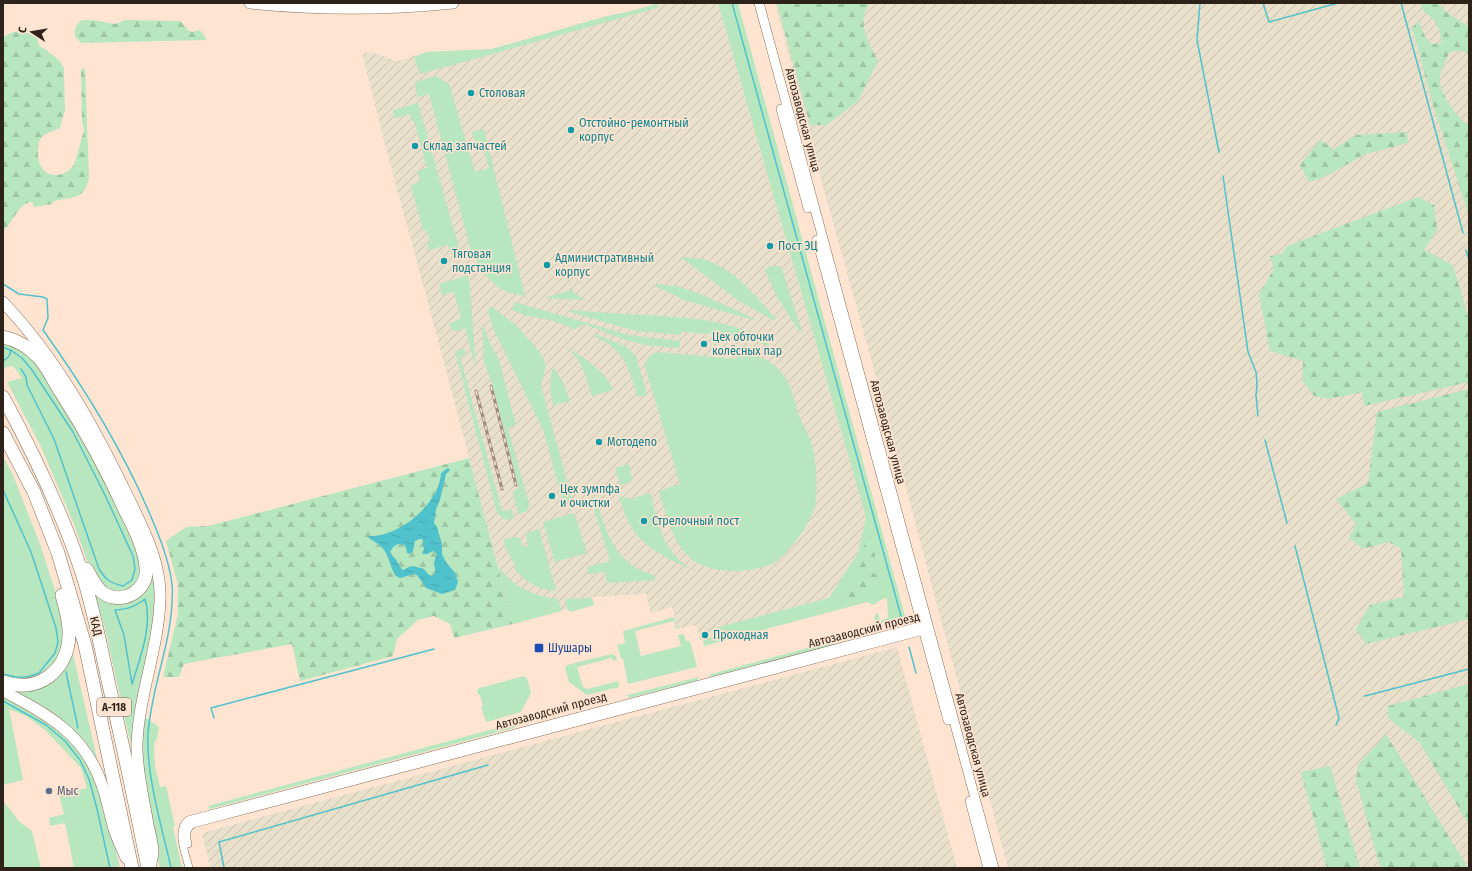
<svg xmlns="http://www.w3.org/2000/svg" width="1472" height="871" font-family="'Fira Sans Condensed',sans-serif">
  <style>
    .industrial { fill: url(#industrial-furrows) }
    .green { fill: #b8e6be }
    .forest { fill: url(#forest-firs) }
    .water { fill: url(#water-ripples); fill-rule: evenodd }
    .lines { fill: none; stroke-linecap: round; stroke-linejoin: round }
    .stream { stroke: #50c2cc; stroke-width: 1.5 }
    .minor-casing { stroke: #876b56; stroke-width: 8 }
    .tertiary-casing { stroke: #876b56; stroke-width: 10 }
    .primary-casing { stroke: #876b56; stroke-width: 12 }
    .motorway-casing { stroke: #876b56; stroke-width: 14 }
    .minor { stroke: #fff; stroke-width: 7 }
    .tertiary { stroke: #fff; stroke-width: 9 }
    .primary { stroke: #fff; stroke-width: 11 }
    .motorway { stroke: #fff; stroke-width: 13 }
    .rail-casing { stroke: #9e8b7c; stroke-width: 3 }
    .rail { stroke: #ffe5d1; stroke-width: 1.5; stroke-dasharray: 4.5; stroke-linecap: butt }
    .culture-dot { fill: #0f9aa8; stroke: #ffe5d1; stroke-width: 1.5 }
    .transit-dot { fill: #1a4fb4; stroke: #ffe5d1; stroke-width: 1.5 }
    .service-dot { fill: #5c6f8a; stroke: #ffe5d1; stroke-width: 1.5 }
    .labels { text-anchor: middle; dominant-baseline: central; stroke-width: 3; stroke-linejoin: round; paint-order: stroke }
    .shield { fill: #ffe5d1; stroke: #6d5d51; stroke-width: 1 }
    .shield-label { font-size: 11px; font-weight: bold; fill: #2e231a }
    .culture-label { font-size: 12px; fill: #0d838f; stroke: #ffe5d1; text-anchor: start }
    .street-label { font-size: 12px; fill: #2e231a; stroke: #ffe5d1 }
    .transit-label { font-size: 12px; fill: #164399; stroke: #ffe5d1; text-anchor: start }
    .service-label { font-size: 12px; fill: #4e5e75; stroke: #ffe5d1; text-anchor: start }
  </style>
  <defs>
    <pattern id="industrial-furrows" width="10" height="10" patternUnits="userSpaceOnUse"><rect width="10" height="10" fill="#e8e0ca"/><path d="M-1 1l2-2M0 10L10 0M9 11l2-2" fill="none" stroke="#c7c0ad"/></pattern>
    <pattern id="forest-firs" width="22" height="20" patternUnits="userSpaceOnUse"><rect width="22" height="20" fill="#b8e6be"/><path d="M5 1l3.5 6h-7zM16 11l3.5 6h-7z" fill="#9ec5a3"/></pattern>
    <pattern id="water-ripples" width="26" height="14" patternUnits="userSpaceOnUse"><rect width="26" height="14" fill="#50c2cc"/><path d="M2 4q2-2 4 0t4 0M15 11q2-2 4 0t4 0" fill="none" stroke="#46a6af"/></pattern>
  </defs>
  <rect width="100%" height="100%" fill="#ffe5d1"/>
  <path class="industrial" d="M657,3H718L866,517L858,553L829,598L711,629L713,637L700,640L696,625L678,629L672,607L651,613L646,594L592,597L593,602L513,624L427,299L389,160L362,54L371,52L397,61L427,52L492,49L607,16L628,12Z
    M775,3H1469V868H1008L929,576L895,446L812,147Z
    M897,647L957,868H210L202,833Z"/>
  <path class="green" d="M718,3H738L905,616L874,625L875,616L876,613H878L880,621L888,618L887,598L880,600L874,605L867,602L704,646L703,640L713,637L711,629L829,598L858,553L866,517Z
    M657,4V8L420,74L414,57L427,52L492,49L607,16L628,12Z
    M436,76L449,84L475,172L489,168L481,141L475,142L472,132L484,129L525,296L510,293L499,288L486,276L471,251L429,94L417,97L415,82Z
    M418,103L461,255L453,258L448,245L429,250L427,244L430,241L427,231L423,230L411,185L420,182L417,171L427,168L414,121H412L410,114L395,118L393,110Z
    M683,257C689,258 696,258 702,259C734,268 755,295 776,319L773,320L739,301L682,258Z
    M770,266H781L802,331H799L777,297L765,270Z
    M468,275L470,287L476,368L465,328L456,331L452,330L449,324L461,318L454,292L442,295L439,284Z
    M655,284L677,286L698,293L755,319L753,320L684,300L655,286Z
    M572,290L575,294L586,300L544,298Z
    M514,302L629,335L680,341V348L645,345L628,341L585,324L575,329L554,321L524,315L512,310Z
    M490,306L515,324L539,351L544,360L546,365L541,386L572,499L563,502L544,432L493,328L488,312Z
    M569,310C595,312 621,314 646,315C685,318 739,319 770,345L767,346L753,340L738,338L736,336L686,332H681V335L636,331L570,312Z
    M482,323L489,341L499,360L516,425L508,428L529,504L528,511L518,514L513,491L519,488L492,384L484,362Z
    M595,334L625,346L636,356L647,395L638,397C632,379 627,357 610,345C606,341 599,339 594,336Z
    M3,340L28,355L38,366L70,413L136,544L142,575L129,591L108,592L92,574L73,522L41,447L7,382L22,378L13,366L3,368Z
    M566,347C584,359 605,369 613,390L592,396L585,374L578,359Z
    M738,348C762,357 783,364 792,392C795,401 797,412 801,421C805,429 810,437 812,445C816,456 818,496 815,506C810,524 790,552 775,562C755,574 715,574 696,562C690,559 684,552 681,547C669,531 665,510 659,491L680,484L645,366C646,358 650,354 658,352L736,359Z
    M464,349L466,355L460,357L502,511L512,510L514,518L505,520L497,513L455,351Z
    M553,367L562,380L570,401L553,405C550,391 549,381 553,367Z
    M3,456L13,475L40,544L62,612L64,650L55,666L28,681L3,678Z
    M629,464L632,480L631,482L620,485L615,468Z
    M650,493C660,527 662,554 696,571C673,561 643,549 630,525C625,516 622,506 619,496L630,499Z
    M597,502C605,529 611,551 635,567C641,571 649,573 655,576V580L607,583L605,572L588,574L587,567L610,561L592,503Z
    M574,513L587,553L555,562L543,522Z
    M539,529L556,591L543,589L528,582L515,570L514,563L505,547L504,539L514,537L520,538L523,547L528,546L526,533Z
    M149,566L154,578L155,615L136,705L132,735V746H131L105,629L95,593L125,601Z
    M499,569H501C512,587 538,597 558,599L561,611L513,624Z
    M592,598L594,605L571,612L567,609L565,599Z
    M674,617L678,629H676L674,621L635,631L641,656L681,646L678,635L684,634L686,641H690L697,667L628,684L623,659H621L617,645L625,643L623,631Z
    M833,641L834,645L711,677L708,675Z
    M72,649L98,763L10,689L22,690Z
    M611,654L616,656L617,660L613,661L612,658L577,667L583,687L587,689L618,681L619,687L587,695L569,682L565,668L567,665Z
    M524,676L527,678L531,693L521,712L486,722L481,707L483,706L480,695H478L477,691L479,688Z
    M699,677L697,681L629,698L627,695Z
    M3,697L18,704L64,733L90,766L106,806L120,868H74L65,823L50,826L49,818L64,814L59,795L87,788L81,768L45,730L26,716L9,709L23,780L3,785Z
    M142,715L159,727L157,739L154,743L155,766L160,787L166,786L175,826L173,827L182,868H160L143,782L140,750Z
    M516,723L514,728L210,809L208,806Z
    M3,801L20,822L32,831L41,868H3Z"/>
  <path class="forest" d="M777,3H870C855,22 869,42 878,61L858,101L827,125H810Z
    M1421,3H1439L1445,11L1469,27V54C1462,49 1456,50 1449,53C1446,61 1441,69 1440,77C1438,90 1457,120 1469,125V216L1433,105L1412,27L1419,21L1425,37L1432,44L1441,43C1441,34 1439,25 1432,18C1426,13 1422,11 1421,3Z
    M82,20C87,20 93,20 99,21C108,22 115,27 124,20L180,21L189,31L193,32L198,30C203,32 205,35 206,40L81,43L75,36C74,28 76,25 82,20Z
    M13,32C22,33 32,31 38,39V43L41,47L45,49L59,60L64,68L65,110L60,128L44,135L39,141C38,148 37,158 40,164C47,181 69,177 75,162L84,130L82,121L81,69L85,68L89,178C85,200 72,197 54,201L52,204L34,207L32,202C19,202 13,223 3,231V37Z
    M1407,132L1408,143L1366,154L1326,176L1309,182L1300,165L1320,140L1334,149L1356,135Z
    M1418,197L1434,205L1437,230L1424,250L1453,265L1469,320V382L1364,406L1362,392L1329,399L1314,396L1302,380L1303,361L1270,351L1259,294L1274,269L1270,256L1282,254L1287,246Z
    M1469,389V619L1366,644L1356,629L1370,605L1404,597L1401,548L1388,542L1363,549L1349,538L1356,524L1336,499L1368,483L1377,412Z
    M469,458L513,624L454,638L450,624L434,616L418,620L397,639L393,656L300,681L292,644L184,664L179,677H163L178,614V585L166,541L186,527L208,526Z
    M867,518L869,520L876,562V564L871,568L874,574L879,575L883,577L880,586L866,590L861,595L848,602L843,603L838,600C838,587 846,586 857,586L863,579V574L859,572L858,562C866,549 866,533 867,518Z
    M1469,684V825L1420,743L1388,718V706Z
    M1386,734L1468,868H1380L1356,779L1359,763L1374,748Z
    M1330,766L1360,868H1327L1301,772Z"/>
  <path class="water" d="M448,468L450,470L446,474L440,500L436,509L434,523L437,527L442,544V554L446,562L455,573L458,582L455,590L442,594L426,588L418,576L414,574L400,578L396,576C390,568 390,558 384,550C380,543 372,542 367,536C398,539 440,503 441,473ZM420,539H422L423,541V545L424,549L422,554H427L433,551L437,554C436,557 434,561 434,564C435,570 437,572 432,576L428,574L424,569L413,566L409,567L403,570C398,566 398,559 392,556L390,552L394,546L398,544L405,545L407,553L410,554L413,551L415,541Z"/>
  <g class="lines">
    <path class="stream" d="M732,3L901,616
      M1200,3L1197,40L1219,152
      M1263,3L1269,22L1338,3
      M1401,3L1463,233
      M1223,176L1248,352L1256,372L1257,385L1256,395L1258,416
      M1466,250L1469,260
      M3,284L19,294L43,297L47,299L48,318L43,330C86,390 126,455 154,524C162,543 170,564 172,585C173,591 172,597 172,603C170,647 151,689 148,734C146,776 162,827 171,868
      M3,347L12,351L22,358L32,370L73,432L104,493L133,556L135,569L132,580L123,586C110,583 106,580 99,569L54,439L27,385L26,377L21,369
      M3,361C8,358 10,356 11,350
      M1265,440L1287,523
      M3,490L31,552L56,628L58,642L55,653L39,673L27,677H16L3,674
      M1295,546L1339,718L1336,725
      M145,599C153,624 140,659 132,684L124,635L115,610C129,609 134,607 145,599Z
      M909,647L916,673
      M66,672L78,728
      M1365,696L1469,669
      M3,701L46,725L65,741L80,760L89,779L97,809L110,868
      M214,718L211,708L434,649
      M224,868L219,842L488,765"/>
    <defs>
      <path id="minor" d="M188,844C186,836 185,829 193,824L912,634L923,631L927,627
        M189,868C186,854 175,831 188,820L922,625H927"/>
      <path id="tertiary" d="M759,3L994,868
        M781,109L808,208
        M817,240L948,720
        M970,801L988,868"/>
      <path id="primary" d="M250,3C317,10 385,10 453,3
        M3,302C56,358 93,425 126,493C142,526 162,562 160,601C158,649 139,695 137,743C136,770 144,799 148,825C150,833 152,842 153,850C153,856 151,862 150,868
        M3,691C47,714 85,734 102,785C107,799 110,815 114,829C117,839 122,848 126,858"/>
      <path id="motorway" d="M3,337C17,340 29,347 39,358C48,368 54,382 62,394C85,430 106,468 124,508C133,526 144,546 146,567C149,590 123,606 103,593C94,586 92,577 86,569
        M3,397C34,454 63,514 83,576C94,611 101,648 109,685C123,746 136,807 148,868
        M3,433L34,492L58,553L85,645L132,868
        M3,682C38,694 68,671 69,635C70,622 65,608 62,595"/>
    </defs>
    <use href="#minor" class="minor-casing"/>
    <use href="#tertiary" class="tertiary-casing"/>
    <use href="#primary" class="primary-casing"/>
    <use href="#motorway" class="motorway-casing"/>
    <use href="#minor" class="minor"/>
    <use href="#tertiary" class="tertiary"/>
    <use href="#primary" class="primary"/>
    <use href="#motorway" class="motorway"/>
    <defs>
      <path id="rail" d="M491,386L516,485
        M476,391L502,489"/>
    </defs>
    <use href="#rail" class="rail-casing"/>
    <use href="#rail" class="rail"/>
  </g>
  <g class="culture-dot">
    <circle cx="471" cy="93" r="4"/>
    <circle cx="571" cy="130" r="4"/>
    <circle cx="415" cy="146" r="4"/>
    <circle cx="770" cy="246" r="4"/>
    <circle cx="444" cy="261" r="4"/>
    <circle cx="547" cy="265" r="4"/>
    <circle cx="704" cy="344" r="4"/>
    <circle cx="599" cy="442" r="4"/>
    <circle cx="552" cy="496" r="4"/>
    <circle cx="644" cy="521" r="4"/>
    <circle cx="705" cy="635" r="4"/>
  </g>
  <rect class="transit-dot" x="534" y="643" width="10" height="10" rx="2"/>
  <circle class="service-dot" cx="49" cy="791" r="4"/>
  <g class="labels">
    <rect class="shield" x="97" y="698" width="34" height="18" rx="3"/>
    <g class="shield-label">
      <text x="114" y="707">А-118</text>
    </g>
    <g class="culture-label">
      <text x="479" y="93">Столовая</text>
      <text x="579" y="123">Отстойно-ремонтный<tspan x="579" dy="14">корпус</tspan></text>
      <text x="423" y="146">Склад запчастей</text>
      <text x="778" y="246">Пост ЭЦ</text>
      <text x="452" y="254">Тяговая<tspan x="452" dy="14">подстанция</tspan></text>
      <text x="555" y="258">Административный<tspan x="555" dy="14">корпус</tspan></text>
      <text x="712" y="337">Цех обточки<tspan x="712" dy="14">колёсных пар</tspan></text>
      <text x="607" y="442">Мотодепо</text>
      <text x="560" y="489">Цех зумпфа<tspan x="560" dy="14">и очистки</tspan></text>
      <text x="652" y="521">Стрелочный пост</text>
      <text x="713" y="635">Проходная</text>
    </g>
    <g class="street-label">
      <text transform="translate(803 120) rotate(75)">Автозаводская улица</text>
      <text transform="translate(888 432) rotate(75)">Автозаводская улица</text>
      <text transform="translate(96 626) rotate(76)">КАД</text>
      <text transform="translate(864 630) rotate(-14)">Автозаводский проезд</text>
      <text transform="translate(551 711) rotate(-15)">Автозаводский проезд</text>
      <text transform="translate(973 745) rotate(75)">Автозаводская улица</text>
    </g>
    <g class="transit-label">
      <text x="548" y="648">Шушары</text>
    </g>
    <g class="service-label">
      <text x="57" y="791">Мыс</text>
    </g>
  </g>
  <rect width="1472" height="871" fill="none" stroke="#2e231a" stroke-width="8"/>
  <g transform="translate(32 32) rotate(282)" stroke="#ffe5d1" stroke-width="3" paint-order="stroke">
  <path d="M0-3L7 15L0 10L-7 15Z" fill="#2e231a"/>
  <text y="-6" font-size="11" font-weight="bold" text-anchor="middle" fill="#2e231a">С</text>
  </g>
</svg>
